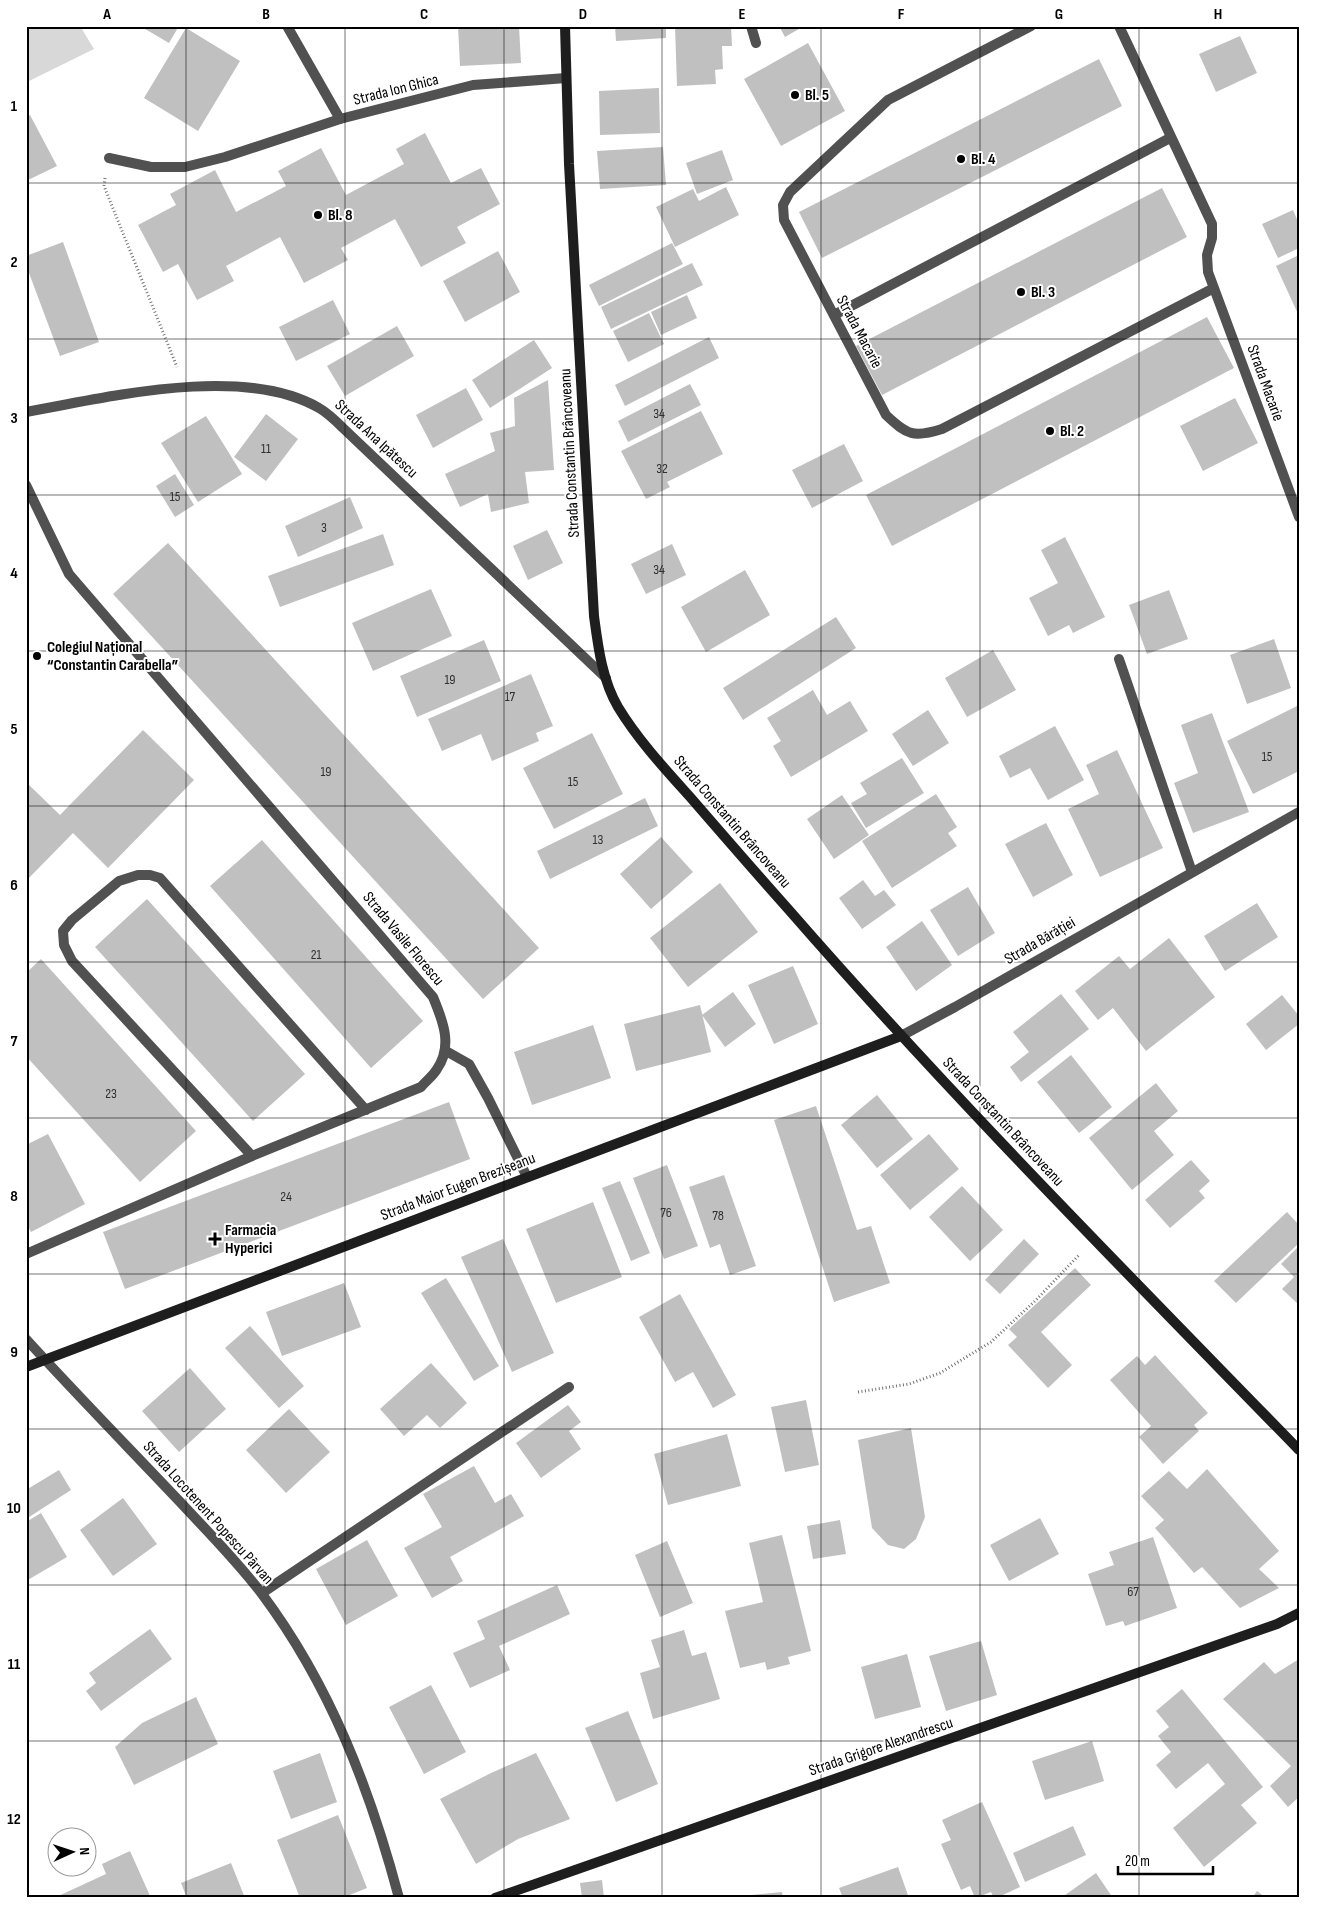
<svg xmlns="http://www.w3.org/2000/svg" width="1325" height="1924" font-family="'Sofia Sans Condensed',sans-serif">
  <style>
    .green { fill: #d8d8d8 }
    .building { fill: #c0c0c0 }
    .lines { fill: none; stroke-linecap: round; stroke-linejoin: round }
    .path { stroke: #737373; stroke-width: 3; stroke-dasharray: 1 2.5; stroke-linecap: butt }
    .lane { stroke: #515151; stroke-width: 10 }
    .street { stroke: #515151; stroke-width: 10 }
    .secondary { stroke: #1e1e1e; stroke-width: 10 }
    .grid { fill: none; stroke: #000; stroke-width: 1; stroke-opacity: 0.55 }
    .poi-dot { fill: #000; stroke: #fff; stroke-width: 2 }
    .labels { text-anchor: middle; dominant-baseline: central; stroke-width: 4; stroke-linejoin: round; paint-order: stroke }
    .number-label { font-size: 14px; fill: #303030 }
    .street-label { font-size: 16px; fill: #000; stroke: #fff }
    .poi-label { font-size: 16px; font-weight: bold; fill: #000; stroke: #fff; text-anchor: start }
    .neatline { fill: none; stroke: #000; stroke-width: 2 }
    .grid-label { font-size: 16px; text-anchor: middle; font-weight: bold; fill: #000 }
  </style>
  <rect width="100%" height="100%" fill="#fff"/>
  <path class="green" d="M26,26H80L94,49L27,82Z"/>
  <path class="building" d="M140,26H179L169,43Z
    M458,26H519L521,63L460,66Z
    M615,26H666V38L616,41Z
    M675,26H731L732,46H722L723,69L715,70L716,84L677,86Z
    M779,26H804L785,37Z
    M186,28L240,61L198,131L144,98Z
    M1240,36L1257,73L1216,92L1199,54Z
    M808,43L845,111L781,146L744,79Z
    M1099,59L1122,106L822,258L799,212Z
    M659,88L660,133L600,135L599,91Z
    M30,115L57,166L26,181V117Z
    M425,133L451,183L481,168L500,204L457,227L466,243L421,267L395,219L341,248L348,260L304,283L280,237L226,266L234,281L197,300L178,264L163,272L138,225L176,205L170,194L215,170L236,212L286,186L278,171L321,148L346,195L404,164L396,149Z
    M663,147L666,185L600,189L597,151Z
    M722,150L733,180L697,194L686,163Z
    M726,187L739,215L675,247L656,207L693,189L699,201Z
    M1162,188L1187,237L882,395L856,346Z
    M1293,210L1299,224V248L1278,258L1262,224Z
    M63,242L99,342L60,356L26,265V256Z
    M672,243L683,264L599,306L589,285Z
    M498,251L520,292L465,322L443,281Z
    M1299,255V316L1276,266Z
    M692,263L703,285L611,329L601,307Z
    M687,295L697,318L661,335L651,312Z
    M333,300L350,334L296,361L279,327Z
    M649,313L664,344L628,362L613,331Z
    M1207,317L1234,368L892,546L866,495Z
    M397,326L414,356L345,396L327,366Z
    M709,337L719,358L625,406L615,385Z
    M534,340L552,368L490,408L472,380Z
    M548,380L554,470L525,472L529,503L491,512L488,494L460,507L445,474L495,451L490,433L515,426L514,398Z
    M690,384L701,405L628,442L618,421Z
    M466,388L483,420L433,448L416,415Z
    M1235,398L1258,443L1203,471L1180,426Z
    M701,411L723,454L667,482L670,487L646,499L621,451Z
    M266,414L298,439L266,481L234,457Z
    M206,416L242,474L198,502L161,443Z
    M844,444L863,481L812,508L792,470Z
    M175,474L194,505L175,517L156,486Z
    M350,497L363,528L298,557L285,526Z
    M547,530L563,563L528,580L513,546Z
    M383,534L394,565L280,607L268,576Z
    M1065,537L1105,617L1073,633L1069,625L1048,636L1029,598L1058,583L1041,550Z
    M168,543L539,948L483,999L113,594Z
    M672,544L686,575L646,594L631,564Z
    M745,570L770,615L706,652L681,607Z
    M431,589L452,636L373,671L352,623Z
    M1169,590L1188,639L1147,654L1129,605Z
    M836,617L856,648L743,720L723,688Z
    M1274,639L1291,688L1247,704L1230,655Z
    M484,640L501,681L417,717L400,676Z
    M993,650L1016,690L967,717L945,678Z
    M531,674L553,726L536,733L539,741L492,761L481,734L442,751L428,719Z
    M813,690L827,715L850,701L868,731L791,777L773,746L781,741L767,718Z
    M1299,705V771L1253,794L1227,741Z
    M928,710L949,743L913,766L892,734Z
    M1212,713L1249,812L1193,833L1174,783L1198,773L1181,725Z
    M1055,726L1084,780L1048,800L1030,768L1010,778L999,756Z
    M143,730L194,780L108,868L73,833L26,881V782L60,815Z
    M592,733L623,794L554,829L523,768Z
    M1117,750L1163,848L1100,877L1068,809L1099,794L1086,765Z
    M902,758L924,793L866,828L851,803L867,794L860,783Z
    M936,794L957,827L948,833L957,846L892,888L862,841Z
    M842,795L869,835L834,859L807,819Z
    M645,798L658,826L550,879L537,851Z
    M1046,823L1073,875L1033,897L1005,844Z
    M661,837L693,872L651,909L620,874Z
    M262,840L423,1021L371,1068L210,886Z
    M863,880L875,896L884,890L896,905L862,929L839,898Z
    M720,883L758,932L688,987L650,938Z
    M968,887L995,933L958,956L930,910Z
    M147,899L305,1074L253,1121L95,947Z
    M1257,903L1278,937L1225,971L1204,936Z
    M922,921L952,965L916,991L886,947Z
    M1169,938L1215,997L1146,1051L1113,1008L1098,1020L1075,991L1119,956L1130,969Z
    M41,959L196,1131L140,1182L26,1056V973Z
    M793,966L818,1024L774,1044L748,985Z
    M733,992L756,1024L725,1047L702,1015Z
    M1061,994L1089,1029L1021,1082L1010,1067L1029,1052L1013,1032Z
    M1282,995L1299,1016V1024L1266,1050L1246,1024Z
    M700,1005L711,1052L636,1071L624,1024Z
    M593,1025L611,1078L532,1105L514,1052Z
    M1071,1055L1112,1107L1079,1133L1037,1082Z
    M1156,1083L1178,1111L1154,1131L1174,1155L1132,1190L1089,1138Z
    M877,1095L913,1139L877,1168L841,1125Z
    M449,1102L470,1159L125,1289L103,1232Z
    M816,1106L857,1230L871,1226L890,1283L834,1302L774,1120Z
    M48,1134L85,1204L31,1232L26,1223V1145Z
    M929,1134L959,1169L910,1210L880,1175Z
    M1191,1160L1210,1181L1199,1191L1205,1198L1170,1228L1145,1200Z
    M667,1165L698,1246L664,1259L633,1178Z
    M724,1175L756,1266L730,1275L720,1244L710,1248L689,1187Z
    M620,1181L650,1253L631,1261L602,1188Z
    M962,1186L1003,1230L970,1261L929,1217Z
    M593,1202L622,1277L556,1303L526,1229Z
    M1287,1212L1299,1225V1243L1236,1303L1214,1281Z
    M503,1239L554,1353L512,1372L461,1257Z
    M1024,1239L1039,1254L1000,1294L985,1280Z
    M1299,1246V1305L1282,1289L1294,1277L1281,1264Z
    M1075,1268L1091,1285L1041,1332L1072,1365L1048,1388L1008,1345L1017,1337L1009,1329Z
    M446,1278L499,1366L474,1381L421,1293Z
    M344,1283L361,1327L282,1356L266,1312Z
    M680,1294L736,1395L713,1408L693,1372L675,1382L639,1317Z
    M250,1326L304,1386L279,1408L225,1348Z
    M1155,1355L1208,1413L1194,1425L1199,1431L1163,1464L1139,1437L1151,1426L1110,1380L1137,1356L1145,1365Z
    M431,1363L467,1403L440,1428L427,1415L404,1436L380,1409Z
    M190,1368L226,1409L179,1452L142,1411Z
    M806,1400L819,1465L785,1472L771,1407Z
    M568,1405L581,1422L569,1431L581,1449L541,1478L516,1443Z
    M289,1409L330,1452L286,1493L246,1450Z
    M911,1428L925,1517L916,1539L904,1549L888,1545L872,1528L858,1440Z
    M727,1434L741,1486L668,1505L654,1454Z
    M474,1466L495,1503L511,1494L524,1516L450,1557L463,1581L432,1598L404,1548L442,1527L423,1494Z
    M1207,1469L1279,1551L1259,1569L1279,1588L1240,1608L1202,1567L1194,1573L1155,1528L1164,1520L1141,1496L1169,1471L1187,1489Z
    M59,1470L71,1490L26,1519V1490Z
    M123,1498L157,1544L113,1576L80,1530Z
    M41,1513L67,1557L26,1581V1522Z
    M1040,1518L1059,1554L1009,1581L990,1545Z
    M840,1520L846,1554L813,1559L807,1526Z
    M782,1535L811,1651L788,1657L790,1664L767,1670L765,1662L740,1668L725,1611L763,1602L749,1543Z
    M1153,1537L1177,1608L1125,1626L1123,1621L1106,1626L1088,1574L1114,1565L1109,1552Z
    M367,1540L398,1596L346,1625L316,1569Z
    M667,1541L693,1603L660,1617L635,1555Z
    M557,1585L570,1614L499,1646L510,1670L470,1688L453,1653L485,1639L477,1621Z
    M150,1629L172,1659L101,1711L86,1691L96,1683L89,1673Z
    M684,1630L692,1656L706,1652L720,1699L653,1719L640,1673L660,1667L651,1640Z
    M981,1641L997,1695L946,1711L929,1656Z
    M907,1654L921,1707L875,1719L861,1667Z
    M1299,1659V1797L1288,1807L1270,1786L1291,1766L1223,1699L1264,1662L1275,1674Z
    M431,1685L466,1752L424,1774L389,1707Z
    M1182,1689L1263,1787L1241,1805L1257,1823L1204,1867L1173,1828L1225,1784L1208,1763L1176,1789L1156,1765L1171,1752L1158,1736L1169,1727L1156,1711Z
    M196,1697L218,1744L134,1785L115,1747L142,1723Z
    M628,1711L658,1784L616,1802L585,1728Z
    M1092,1741L1104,1781L1045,1800L1032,1761Z
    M320,1753L337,1802L291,1819L273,1771Z
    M536,1753L570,1819L518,1839L476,1864L440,1799L489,1774Z
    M982,1802L1020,1887L996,1898H994L991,1892L975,1898L970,1886L961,1890L941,1844L951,1840L942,1820Z
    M338,1815L367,1888L342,1898H300L277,1840Z
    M1073,1826L1086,1855L1025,1882L1013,1853Z
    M130,1851L151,1898H54L106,1874L102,1864Z
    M231,1863L245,1898H187L181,1883Z
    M898,1867L909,1898H843L839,1888Z
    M1096,1873L1113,1898H1061Z
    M602,1880L604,1898H582L580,1883Z
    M1257,1891L1266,1898H1252Z
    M782,1892L783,1898H742V1896Z"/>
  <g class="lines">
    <path class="path" d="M105,178L104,186L177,367
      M858,1392L909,1384L940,1373L991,1342L1035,1301L1080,1254"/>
    <path class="lane" d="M109,158L151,167H185L225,157L340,119
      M834,315L1170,138
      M1119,659L1192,872
      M446,1051L469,1064L488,1098L527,1177"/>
    <path class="street" d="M287,26L340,119L473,85L566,78
      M751,26L756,43
      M1031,26L888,100L790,192L783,205L784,220L886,415C907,435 914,438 942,429L1214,288
      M1119,26L1212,224V238L1207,255L1208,272L1299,517
      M26,412C109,397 243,364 319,408C328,413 336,421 343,428L606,678
      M26,485L69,574L433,997C443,1021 453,1046 437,1069C433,1076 426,1081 421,1087L252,1156L26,1254
      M901,1036L955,1007L1299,812
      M252,1156L72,961L64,945L63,931L72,920L119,881L138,875H150L160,878L366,1110
      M26,1339C77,1395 130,1449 182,1504C209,1533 238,1562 262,1594C330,1685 370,1789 399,1898
      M262,1593L569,1387"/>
    <path class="secondary" d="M565,26L569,164L594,616C598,646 602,680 618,707C638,740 665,769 691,798C723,835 756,873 789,910C952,1097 1126,1272 1299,1450
      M26,1367L901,1036
      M495,1898L1277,1624L1299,1613"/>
  </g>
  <path class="grid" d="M186,26V1898M345,26V1898M504,26V1898M662,26V1898M821,26V1898M980,26V1898M1139,26V1898M26,183H1299M26,339H1299M26,495H1299M26,651H1299M26,806H1299M26,962H1299M26,1118H1299M26,1274H1299M26,1429H1299M26,1585H1299M26,1741H1299"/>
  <g class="poi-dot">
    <circle cx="795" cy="95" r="5"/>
    <circle cx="961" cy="159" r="5"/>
    <circle cx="318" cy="215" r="5"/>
    <circle cx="1021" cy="292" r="5"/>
    <circle cx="1050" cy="431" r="5"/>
    <circle cx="37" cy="656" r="5"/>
    <path d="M212.5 1231.5h5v5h5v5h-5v5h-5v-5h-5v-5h5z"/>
  </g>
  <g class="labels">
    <g class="number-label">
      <text x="659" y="413">34</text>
      <text x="266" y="448">11</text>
      <text x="662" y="468">32</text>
      <text x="175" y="496">15</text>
      <text x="324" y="527">3</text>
      <text x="659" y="569">34</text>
      <text x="450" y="679">19</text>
      <text x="510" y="696">17</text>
      <text x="1267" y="756">15</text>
      <text x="326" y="771">19</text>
      <text x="573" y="781">15</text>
      <text x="598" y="839">13</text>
      <text x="316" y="954">21</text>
      <text x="111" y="1093">23</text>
      <text x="286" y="1196">24</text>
      <text x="666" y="1212">76</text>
      <text x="718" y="1215">78</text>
      <text x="1133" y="1591">67</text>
    </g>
    <g class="street-label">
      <text transform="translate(396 90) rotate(-14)">Strada Ion Ghica</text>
      <text transform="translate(859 332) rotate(62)">Strada Macarie</text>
      <text transform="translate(1265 383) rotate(70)">Strada Macarie</text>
      <text transform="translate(376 439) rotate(43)">Strada Ana Ipătescu</text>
      <text transform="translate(570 453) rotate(-93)">Strada Constantin Brâncoveanu</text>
      <text transform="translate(732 822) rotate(49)">Strada Constantin Brâncoveanu</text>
      <text transform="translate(403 939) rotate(50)">Strada Vasile Florescu</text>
      <text transform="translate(1040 941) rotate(-30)">Strada Bărăției</text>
      <text transform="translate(1003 1122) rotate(47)">Strada Constantin Brâncoveanu</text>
      <text transform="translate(458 1187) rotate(-21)">Strada Maior Eugen Brezișeanu</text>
      <text transform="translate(208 1513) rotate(48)">Strada Locotenent Popescu Pârvan</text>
      <text transform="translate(881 1747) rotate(-19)">Strada Grigore Alexandrescu</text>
    </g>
    <g class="poi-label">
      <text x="805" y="95">Bl. 5</text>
      <text x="971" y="159">Bl. 4</text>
      <text x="328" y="215">Bl. 8</text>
      <text x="1031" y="292">Bl. 3</text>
      <text x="1060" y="431">Bl. 2</text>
      <text x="47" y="647">Colegiul Național<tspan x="47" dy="18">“Constantin Carabella”</tspan></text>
      <text x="225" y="1230">Farmacia<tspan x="225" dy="18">Hyperici</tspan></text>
    </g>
  </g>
  <rect width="1325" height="1924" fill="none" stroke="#ffffff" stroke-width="55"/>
  <g transform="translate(72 1852) rotate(87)"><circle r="24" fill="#ffffff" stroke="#999999"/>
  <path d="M0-4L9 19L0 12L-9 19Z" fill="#000000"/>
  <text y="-8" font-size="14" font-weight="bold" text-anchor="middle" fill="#000000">N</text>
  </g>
  <path d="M1118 1866v8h95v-8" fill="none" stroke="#000000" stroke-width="2.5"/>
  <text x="1125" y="1866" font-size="15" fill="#000000" stroke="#ffffff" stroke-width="4" paint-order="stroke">20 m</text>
  <rect x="28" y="28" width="1270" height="1868" class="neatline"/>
  <g class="grid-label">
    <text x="107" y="19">A</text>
    <text x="266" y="19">B</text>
    <text x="424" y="19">C</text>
    <text x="583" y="19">D</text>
    <text x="742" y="19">E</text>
    <text x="901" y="19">F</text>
    <text x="1059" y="19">G</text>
    <text x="1218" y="19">H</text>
    <text x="14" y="111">1</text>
    <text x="14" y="267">2</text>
    <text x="14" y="423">3</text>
    <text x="14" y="578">4</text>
    <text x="14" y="734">5</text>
    <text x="14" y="890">6</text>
    <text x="14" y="1046">7</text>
    <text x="14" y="1201">8</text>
    <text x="14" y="1357">9</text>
    <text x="14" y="1513">10</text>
    <text x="14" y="1669">11</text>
    <text x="14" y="1824">12</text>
  </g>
</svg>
